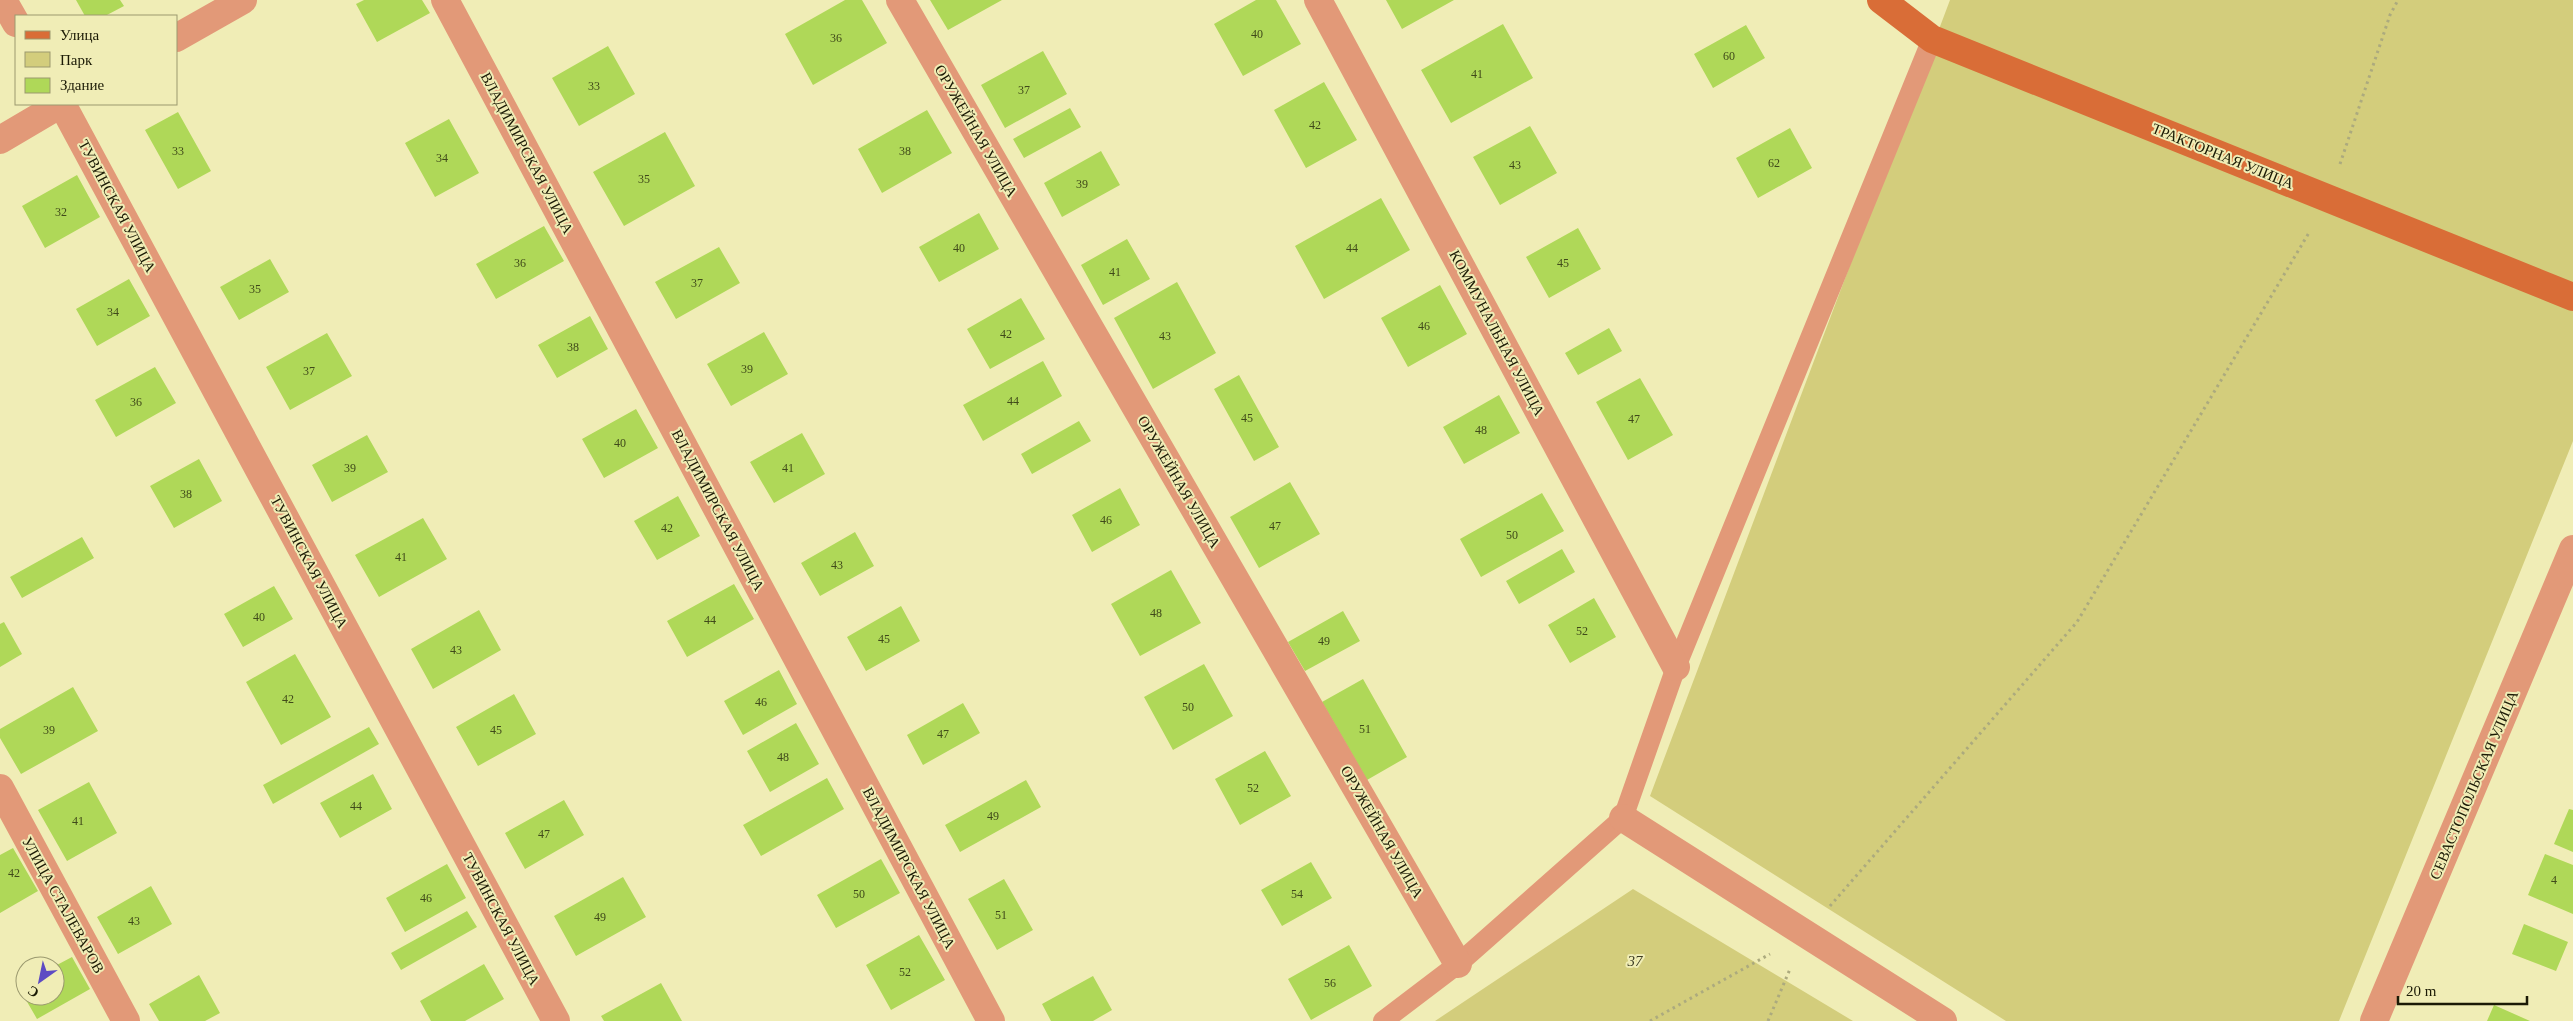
<svg xmlns="http://www.w3.org/2000/svg" width="2573" height="1021" font-family="'Times New Roman',serif">
  <style>
    .green { fill: #d3cd7c }
    .building { fill: #afd858 }
    .lines { fill: none; stroke-linecap: round; stroke-linejoin: round }
    .path { stroke: #acaa7e; stroke-width: 3; stroke-dasharray: 2.5 4; stroke-linecap: butt }
    .lane { stroke: #e29978; stroke-width: 20 }
    .street { stroke: #e29978; stroke-width: 28 }
    .secondary { stroke: #d96d37; stroke-width: 28 }
    .labels { text-anchor: middle; dominant-baseline: central; stroke-width: 4; stroke-linejoin: round; paint-order: stroke }
    .number-label { font-size: 12px; fill: #404a1a }
    .street-label { font-size: 15px; fill: #1b1a05; stroke: #f0edb6 }
    .park-label { font-size: 15px; font-style: italic; fill: #3b3a22; stroke: #f0edb6 }
  </style>
  <rect width="100%" height="100%" fill="#f0edb6"/>
  <path class="green" d="M1950,0H2573V441L2339,1021H2006L1650,796Z
    M1633,889L1853,1021H1435Z"/>
  <path class="building" d="M76,0H120L124,6L105,16H85Z
    M364,0H422L430,13L377,42L356,4Z
    M845,0H862L887,43L813,85L785,34Z
    M930,0H1002L948,30Z
    M1256,0H1276L1301,44L1243,76L1214,24Z
    M1386,0H1454L1402,29Z
    M1503,24L1533,78L1451,123L1421,70Z
    M1746,25L1765,58L1713,88L1694,54Z
    M608,46L635,94L579,126L552,78Z
    M1043,51L1067,94L1005,128L981,85Z
    M1324,82L1357,140L1306,168L1274,110Z
    M1070,108L1081,127L1024,158L1013,139Z
    M927,110L952,153L882,193L858,149Z
    M178,112L211,171L178,189L145,130Z
    M449,119L479,173L435,197L405,143Z
    M1530,126L1557,173L1500,205L1473,157Z
    M1790,128L1812,168L1758,198L1736,158Z
    M665,132L695,186L624,226L593,172Z
    M1101,151L1120,185L1062,217L1044,183Z
    M77,175L100,217L45,248L22,206Z
    M1381,198L1410,250L1324,299L1295,246Z
    M979,213L999,249L939,282L919,247Z
    M544,226L564,261L496,299L476,264Z
    M1578,228L1601,269L1549,298L1526,257Z
    M1127,239L1150,279L1103,305L1081,265Z
    M719,247L740,283L676,319L655,282Z
    M270,259L289,292L239,320L220,287Z
    M129,279L150,316L97,346L76,309Z
    M1177,282L1216,353L1153,389L1114,318Z
    M1440,285L1467,334L1408,367L1381,318Z
    M1021,298L1045,339L990,369L967,329Z
    M590,316L608,349L557,378L538,345Z
    M1609,328L1622,351L1578,375L1565,353Z
    M764,332L788,374L731,406L707,364Z
    M327,333L352,376L290,410L266,367Z
    M1043,361L1062,396L983,441L963,405Z
    M155,367L176,403L116,437L95,400Z
    M1239,375L1279,447L1254,461L1214,389Z
    M1640,378L1673,435L1628,460L1596,402Z
    M1499,395L1520,433L1464,464L1443,427Z
    M636,409L658,448L604,478L582,439Z
    M1079,421L1091,441L1032,474L1021,454Z
    M802,433L825,474L774,503L750,462Z
    M367,435L388,472L332,502L312,465Z
    M199,459L222,501L174,528L150,486Z
    M1290,482L1320,534L1259,568L1230,517Z
    M1120,488L1140,525L1092,552L1072,515Z
    M1542,493L1564,531L1481,577L1460,539Z
    M678,496L700,536L657,560L634,521Z
    M423,518L447,559L379,597L355,555Z
    M855,532L874,566L820,596L801,563Z
    M82,537L94,558L22,598L10,577Z
    M1562,549L1575,572L1519,604L1506,581Z
    M1171,570L1201,623L1140,656L1111,604Z
    M734,584L754,619L687,657L667,621Z
    M274,586L293,619L243,647L224,614Z
    M1594,598L1616,637L1570,663L1548,625Z
    M901,606L920,641L866,671L847,637Z
    M479,610L501,650L433,689L411,649Z
    M1343,611L1360,641L1305,671L1288,642Z
    M4,622L22,654L0,667V624Z
    M295,654L331,717L281,745L246,682Z
    M1204,664L1233,716L1173,750L1144,697Z
    M779,670L797,704L743,735L724,701Z
    M1363,679L1407,757L1367,780L1322,702Z
    M73,687L98,731L21,774L0,738V729Z
    M514,694L536,734L478,766L456,727Z
    M963,703L980,733L923,765L907,735Z
    M796,723L819,764L770,792L747,751Z
    M369,727L379,744L273,804L263,785Z
    M1265,751L1291,796L1240,825L1215,779Z
    M373,774L392,809L340,838L320,803Z
    M827,778L844,809L761,856L743,825Z
    M1026,780L1041,807L960,852L945,825Z
    M89,782L117,833L67,861L38,810Z
    M564,800L584,835L525,869L505,833Z
    M2569,809L2573,810V852L2554,844Z
    M13,848L38,891L0,913V855Z
    M2545,854L2573,865V914L2528,895Z
    M881,859L900,893L836,928L817,895Z
    M1311,862L1332,898L1282,926L1261,890Z
    M447,864L466,898L405,932L386,898Z
    M623,877L646,917L576,956L554,916Z
    M1004,879L1033,930L997,950L968,899Z
    M151,886L172,924L118,954L97,917Z
    M467,911L477,927L401,970L391,953Z
    M2524,924L2568,942L2556,971L2512,954Z
    M919,935L945,980L891,1010L866,965Z
    M1349,945L1372,986L1311,1020L1288,979Z
    M72,957L90,989L37,1019L18,986L25,982V996H55V966Z
    M484,964L504,999L465,1021H431L420,1001Z
    M199,975L220,1013L205,1021H159L149,1004Z
    M1093,976L1112,1010L1093,1021H1051L1042,1004Z
    M661,983L682,1021H604L601,1016Z
    M2494,1005L2530,1021H2487Z"/>
  <g class="lines">
    <path class="path" d="M2340,164L2390,15L2398,0
      M1830,906L2077,622L2310,231
      M1650,1021L1770,954
      M1768,1021L1790,969"/>
    <path class="lane" d="M1383,1021L1458,964L1623,818L1676,667L1932,39"/>
    <path class="street" d="M3,0L16,23
      M445,0L991,1021
      M900,0L1458,964
      M1318,0L1676,667
      M176,38L243,0
      M62,104L556,1021
      M0,140L61,104
      M0,788L126,1021
      M1623,818L1943,1021
      M2374,1021L2573,549"/>
    <path class="secondary" d="M1881,0L1932,39L2573,297"/>
  </g>
  <g class="labels">
    <g class="number-label">
      <text x="1257" y="34">40</text>
      <text x="836" y="38">36</text>
      <text x="1729" y="56">60</text>
      <text x="1477" y="74">41</text>
      <text x="594" y="86">33</text>
      <text x="1024" y="90">37</text>
      <text x="1315" y="125">42</text>
      <text x="178" y="151">33</text>
      <text x="905" y="151">38</text>
      <text x="442" y="158">34</text>
      <text x="1774" y="163">62</text>
      <text x="1515" y="165">43</text>
      <text x="644" y="179">35</text>
      <text x="1082" y="184">39</text>
      <text x="61" y="212">32</text>
      <text x="959" y="248">40</text>
      <text x="1352" y="248">44</text>
      <text x="520" y="263">36</text>
      <text x="1563" y="263">45</text>
      <text x="1115" y="272">41</text>
      <text x="697" y="283">37</text>
      <text x="255" y="289">35</text>
      <text x="113" y="312">34</text>
      <text x="1424" y="326">46</text>
      <text x="1006" y="334">42</text>
      <text x="1165" y="336">43</text>
      <text x="573" y="347">38</text>
      <text x="747" y="369">39</text>
      <text x="309" y="371">37</text>
      <text x="1013" y="401">44</text>
      <text x="136" y="402">36</text>
      <text x="1247" y="418">45</text>
      <text x="1634" y="419">47</text>
      <text x="1481" y="430">48</text>
      <text x="620" y="443">40</text>
      <text x="350" y="468">39</text>
      <text x="788" y="468">41</text>
      <text x="186" y="494">38</text>
      <text x="1106" y="520">46</text>
      <text x="1275" y="526">47</text>
      <text x="667" y="528">42</text>
      <text x="1512" y="535">50</text>
      <text x="401" y="557">41</text>
      <text x="837" y="565">43</text>
      <text x="1156" y="613">48</text>
      <text x="259" y="617">40</text>
      <text x="710" y="620">44</text>
      <text x="1582" y="631">52</text>
      <text x="884" y="639">45</text>
      <text x="1324" y="641">49</text>
      <text x="456" y="650">43</text>
      <text x="288" y="699">42</text>
      <text x="761" y="702">46</text>
      <text x="1188" y="707">50</text>
      <text x="1365" y="729">51</text>
      <text x="49" y="730">39</text>
      <text x="496" y="730">45</text>
      <text x="943" y="734">47</text>
      <text x="783" y="757">48</text>
      <text x="1253" y="788">52</text>
      <text x="356" y="806">44</text>
      <text x="993" y="816">49</text>
      <text x="78" y="821">41</text>
      <text x="544" y="834">47</text>
      <text x="14" y="873">42</text>
      <text x="2554" y="880">4</text>
      <text x="859" y="894">50</text>
      <text x="1297" y="894">54</text>
      <text x="426" y="898">46</text>
      <text x="1001" y="915">51</text>
      <text x="600" y="917">49</text>
      <text x="134" y="921">43</text>
      <text x="905" y="972">52</text>
      <text x="1330" y="983">56</text>
    </g>
    <g class="street-label">
      <text transform="translate(976 131) rotate(60)">ОРУЖЕЙНАЯ УЛИЦА</text>
      <text transform="translate(527 153) rotate(62)">ВЛАДИМИРСКАЯ УЛИЦА</text>
      <text transform="translate(2223 156) rotate(22)">ТРАКТОРНАЯ УЛИЦА</text>
      <text transform="translate(117 206) rotate(62)">ТУВИНСКАЯ УЛИЦА</text>
      <text transform="translate(1497 333) rotate(62)">КОММУНАЛЬНАЯ УЛИЦА</text>
      <text transform="translate(1179 482) rotate(60)">ОРУЖЕЙНАЯ УЛИЦА</text>
      <text transform="translate(718 510) rotate(62)">ВЛАДИМИРСКАЯ УЛИЦА</text>
      <text transform="translate(309 562) rotate(62)">ТУВИНСКАЯ УЛИЦА</text>
      <text transform="translate(2474 785) rotate(-67)">СЕВАСТОПОЛЬСКАЯ УЛИЦА</text>
      <text transform="translate(1382 832) rotate(60)">ОРУЖЕЙНАЯ УЛИЦА</text>
      <text transform="translate(909 868) rotate(62)">ВЛАДИМИРСКАЯ УЛИЦА</text>
      <text transform="translate(63 905) rotate(61)">УЛИЦА СТАЛЕВАРОВ</text>
      <text transform="translate(501 919) rotate(62)">ТУВИНСКАЯ УЛИЦА</text>
    </g>
    <g class="park-label">
      <text x="1635" y="961">37</text>
    </g>
  </g>
  <rect x="15" y="15" width="162" height="90" fill="#f0edb6" stroke="#9b996f"/>
  <rect x="25" y="31" width="25" height="8" fill="#d96d37" stroke="#9b996f"/>
  <text x="60" y="40" font-size="15" fill="#1b1a05">Улица</text>
  <rect x="25" y="52" width="25" height="15" fill="#d3cd7c" stroke="#9b996f"/>
  <text x="60" y="65" font-size="15" fill="#1b1a05">Парк</text>
  <rect x="25" y="78" width="25" height="15" fill="#afd858" stroke="#9b996f"/>
  <text x="60" y="90" font-size="15" fill="#1b1a05">Здание</text>
  <g transform="translate(40 981) rotate(213)"><circle r="24" fill="#f0edb6" stroke="#9b996f"/>
  <path d="M0-4L9 19L0 12L-9 19Z" fill="#5d4bc3"/>
  <text y="-8" font-size="14" font-weight="bold" text-anchor="middle" fill="#1b1a05">С</text>
  </g>
  <path d="M2398 996v8h129v-8" fill="none" stroke="#1b1a05" stroke-width="2.5"/>
  <text x="2406" y="996" font-size="15" fill="#1b1a05" stroke="#f0edb6" stroke-width="4" paint-order="stroke">20 m</text>
</svg>
